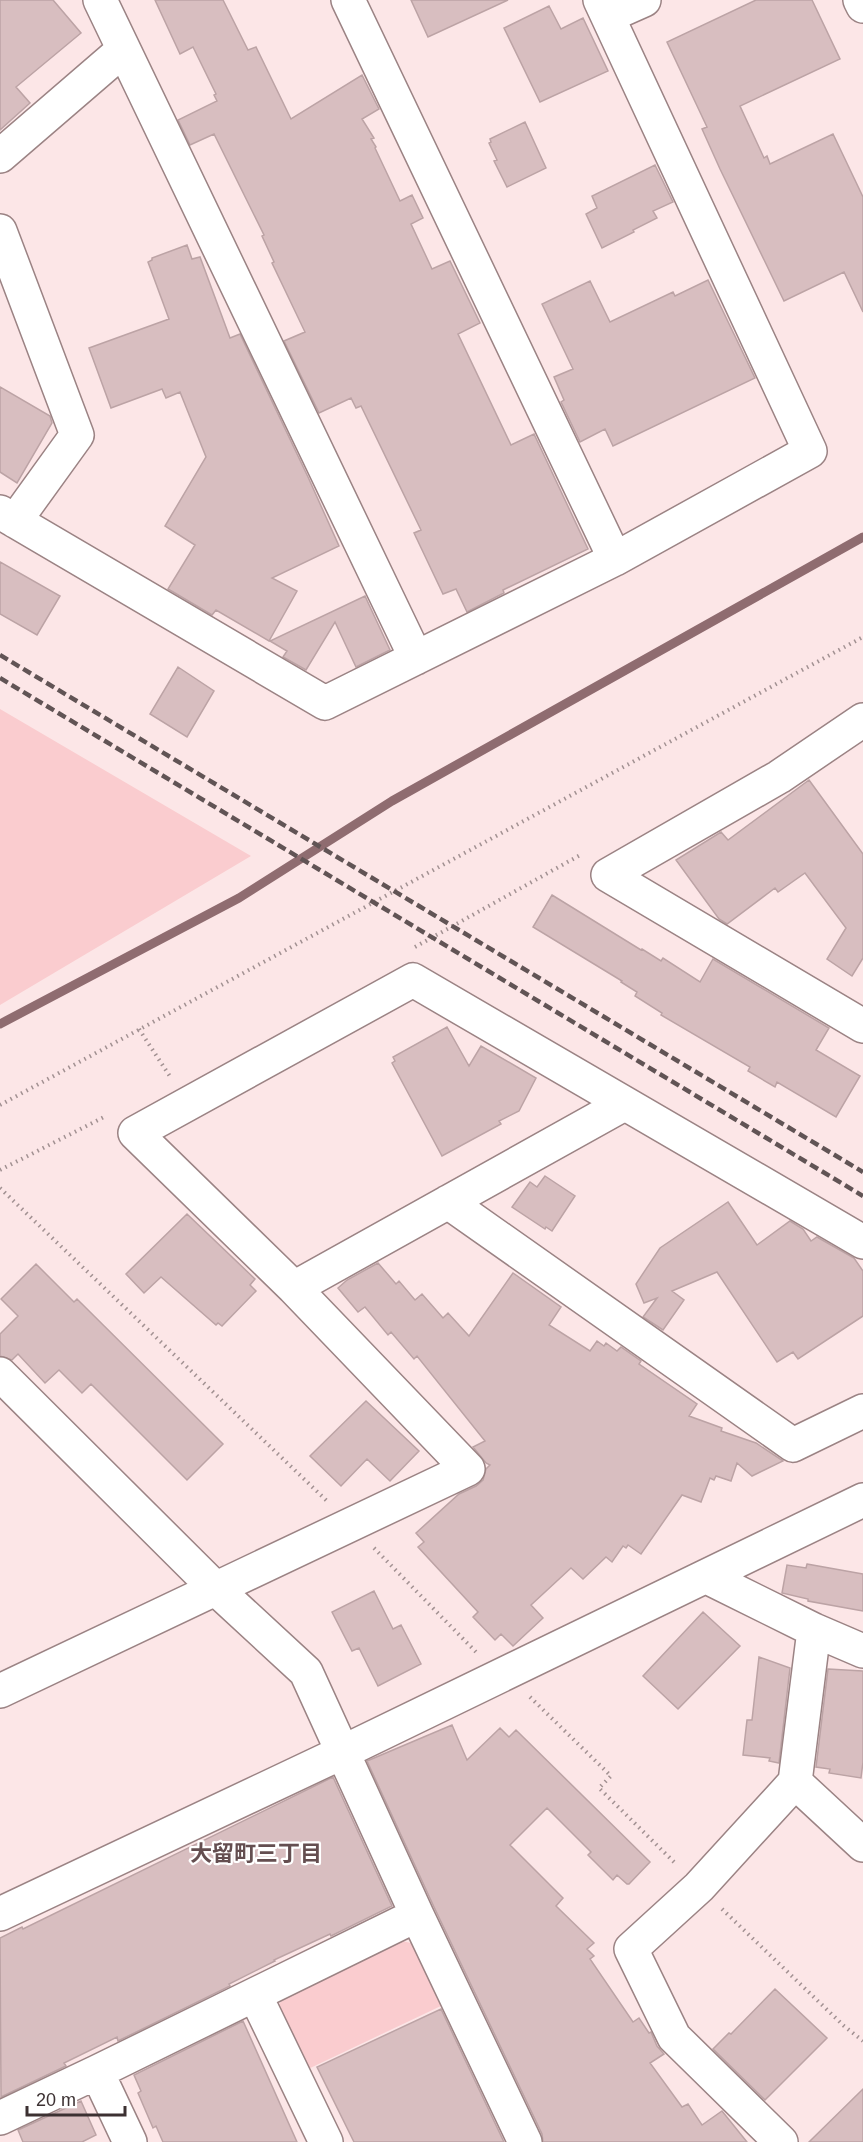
<svg xmlns="http://www.w3.org/2000/svg" width="863" height="2142" font-family="Arial,'Noto Sans JP',sans-serif">
  <style>
    .green { fill: #facccf }
    .lines { fill: none; stroke-linecap: round; stroke-linejoin: round }
    .stream { stroke: #8f6c70; stroke-width: 9 }
    .building { fill: #d8bec0; stroke: #bca3a5; stroke-width: 1.5 }
    .minor-casing { stroke: #9b8384; stroke-width: 36 }
    .path { stroke: #a29192; stroke-width: 4; stroke-dasharray: 1.5 4.5; stroke-linecap: butt }
    .minor { stroke: #fff; stroke-width: 33 }
    .rail { stroke: #615455; stroke-width: 4.5; stroke-dasharray: 9 4.5; stroke-linecap: butt }
    .labels { text-anchor: middle; dominant-baseline: central; stroke-width: 4.5; stroke-linejoin: round; paint-order: stroke }
    .neighbourhood-label { font-size: 22px; font-weight: bold; fill: #644e50; stroke: #fff }
  </style>
  <rect width="100%" height="100%" fill="#fce6e7"/>
  <path class="green" d="M0,709L251,856L0,1005Z
    M398,1940L415,1944L443,2005L306,2070L278,2007L284,1995Z"/>
  <g class="lines">
    <path class="stream" d="M0,1024L239,898L392,801L863,537"/>
  </g>
  <path class="building" d="M0,0H53L81,33L16,87L30,103L0,130Z
    M155,0H223L248,50L256,47L291,119L362,75L379,109L362,119L374,138L371,139L376,147L375,148L400,201L412,195L423,218L411,224L432,269L450,261L480,323L458,334L511,445L534,434L588,549L503,590L504,593L467,612L456,589L443,594L414,533L421,530L361,406L356,408L351,398L319,413L284,341L305,332L272,263L274,262L262,236L264,235L214,134L190,145L178,120L217,101L214,95L216,94L193,47L180,54Z
    M411,0H508L428,37Z
    M756,0H812L840,59L740,106L764,158L767,156L770,164L833,134L863,197V312L844,272L784,301L720,169L702,129L707,127L667,42Z
    M549,6L561,29L583,18L608,71L540,102L504,28Z
    M525,122L546,168L507,187L494,161L497,160L489,143L491,142L490,139Z
    M655,165L673,202L653,211L657,218L633,230L634,232L602,248L586,214L597,208L592,196Z
    M187,245L192,259L200,257L230,338L240,334L308,477L339,546L272,578L297,591L269,641L216,610L212,615L168,589L195,545L165,526L206,457L180,392L166,398L162,389L111,408L89,348L169,319L148,262L152,260V258Z
    M708,280L755,378L613,446L605,429L580,442L561,402L564,400L554,377L573,369L542,304L590,281L610,322L673,292L675,296Z
    M0,387L50,416L52,423L17,483L0,472Z
    M0,562L60,596L37,635L0,614Z
    M365,596L390,650L356,667L335,622L306,670L283,657L287,651L270,641Z
    M178,667L214,691L187,737L150,714Z
    M809,780L863,854V958L852,976L827,959L846,928L805,873L778,892L775,888L727,924L719,919L676,860L721,832L728,840Z
    M552,895L641,950L642,949L661,961L663,958L700,982L713,959L829,1028L816,1050L860,1076L836,1117L777,1082L775,1087L748,1071L750,1067L661,1015L662,1013L635,996L637,992L621,982L622,981L533,927Z
    M447,1027L469,1066L481,1046L536,1078L519,1111L499,1121L501,1124L442,1156L392,1063L395,1061L393,1057Z
    M545,1176L575,1196L552,1231L546,1227L545,1229L512,1207L530,1182L537,1187Z
    M728,1202L757,1245L790,1221L803,1229L811,1241L817,1237L854,1258L863,1271V1316L798,1359L793,1352L777,1362L717,1272L672,1291L684,1300L663,1330L643,1317L657,1298L644,1303L636,1284L660,1248Z
    M187,1214L255,1279L250,1285L256,1291L222,1326L218,1323L216,1325L161,1277L144,1293L126,1274Z
    M378,1263L396,1284L399,1281L415,1300L422,1294L443,1318L448,1313L469,1336L513,1273L561,1307L549,1325L590,1351L597,1341L604,1346L606,1343L617,1351L621,1347L641,1361L639,1364L697,1404L689,1416L722,1428L721,1431L756,1443L783,1461L752,1476L737,1463L731,1481L716,1476L714,1480L710,1478L701,1502L682,1495L641,1554L628,1545L626,1548L623,1546L612,1562L606,1557L583,1579L571,1568L531,1605L543,1618L513,1646L501,1634L495,1640L473,1617L478,1612L418,1547L424,1542L416,1533L459,1494L476,1486L483,1480L486,1469L490,1465L486,1463L473,1447L485,1441L417,1356L414,1359L391,1332L388,1335L365,1307L358,1312L338,1288L347,1280Z
    M36,1264L74,1302L77,1299L223,1444L187,1480L91,1384L82,1393L59,1370L45,1383L18,1354L12,1360L0,1356V1334L18,1316L1,1299Z
    M366,1401L419,1451L390,1481L367,1459L341,1486L310,1456Z
    M807,1564L863,1574V1611L808,1601V1599L782,1593L787,1565L806,1568Z
    M374,1591L393,1629L401,1625L421,1664L378,1686L359,1648L352,1651L332,1612Z
    M703,1612L740,1646L678,1709L643,1676Z
    M759,1657L790,1668L779,1763L769,1761L770,1758L743,1755L747,1720H752Z
    M828,1669L863,1671V1762L861,1778L829,1773L830,1769L816,1767Z
    M452,1725L467,1760L500,1728L509,1737L516,1730L650,1862L629,1884H627L617,1875L613,1880L588,1855L591,1852L547,1808L510,1845L563,1898L556,1906L594,1943L587,1949L594,1956L590,1959L633,2022L639,2018L649,2033L651,2032L657,2046L664,2054L650,2063L682,2107L688,2104L702,2125L722,2111L747,2142H543L542,2134L434,1907L367,1761Z
    M333,1777L392,1906L331,1936L330,1934L274,1960L275,1961L229,1984L230,1986L118,2041L117,2037L64,2063L66,2066L1,2097L0,1938L22,1927L23,1929Z
    M775,1989L827,2038L765,2100L713,2049L729,2033L731,2034Z
    M441,2009L504,2142H354L317,2067Z
    M243,2021L297,2142H163L156,2126L153,2128L138,2093L141,2091L134,2075Z
    M863,2089V2142H809Z
    M81,2101L96,2135L82,2142H23L18,2130Z"/>
  <g class="lines">
    <defs>
      <path id="minor" d="M100,0L416,658
        M348,0L615,559
        M860,0L863,6
        M608,16L644,0
        M0,156L123,50
        M0,231L77,435L15,521
        M0,512L325,703L615,559L810,451L600,0
        M863,720L779,777L608,875L863,1026
        M448,1202L793,1445L863,1411
        M294,1288L624,1104
        M0,1374L215,1588L306,1672L417,1915L525,2142
        M707,1577L814,1630L863,1651
        M0,1691L468,1469L294,1288L135,1133L413,980L863,1242
        M795,1782L863,1845
        M0,1914L343,1752L863,1500
        M255,1995L326,2142
        M97,2072L130,2142
        M0,2118L97,2072L417,1915
        M781,2142L674,2037L631,1949L699,1887L795,1782L814,1630"/>
    </defs>
    <use href="#minor" class="minor-casing"/>
    <path class="path" d="M415,947L582,854
      M139,1029L171,1078
      M0,1105L863,637
      M0,1170L106,1116
      M0,1188L327,1501
      M374,1548L476,1652
      M530,1697L611,1776L599,1788L676,1864
      M722,1909L844,2026L863,2041"/>
    <use href="#minor" class="minor"/>
    <path class="rail" d="M0,655L863,1172
      M0,678L863,1196"/>
  </g>
  <g class="labels">
    <g class="neighbourhood-label">
      <text x="256" y="1853">大留町三丁目</text>
    </g>
  </g>
  <path d="M27 2106v9h98v-9" fill="none" stroke="#3c3132" stroke-width="3"/>
  <text x="36" y="2106" font-size="18" fill="#3c3132" stroke="#ffffff" stroke-width="4.5" paint-order="stroke">20 m</text>
</svg>
